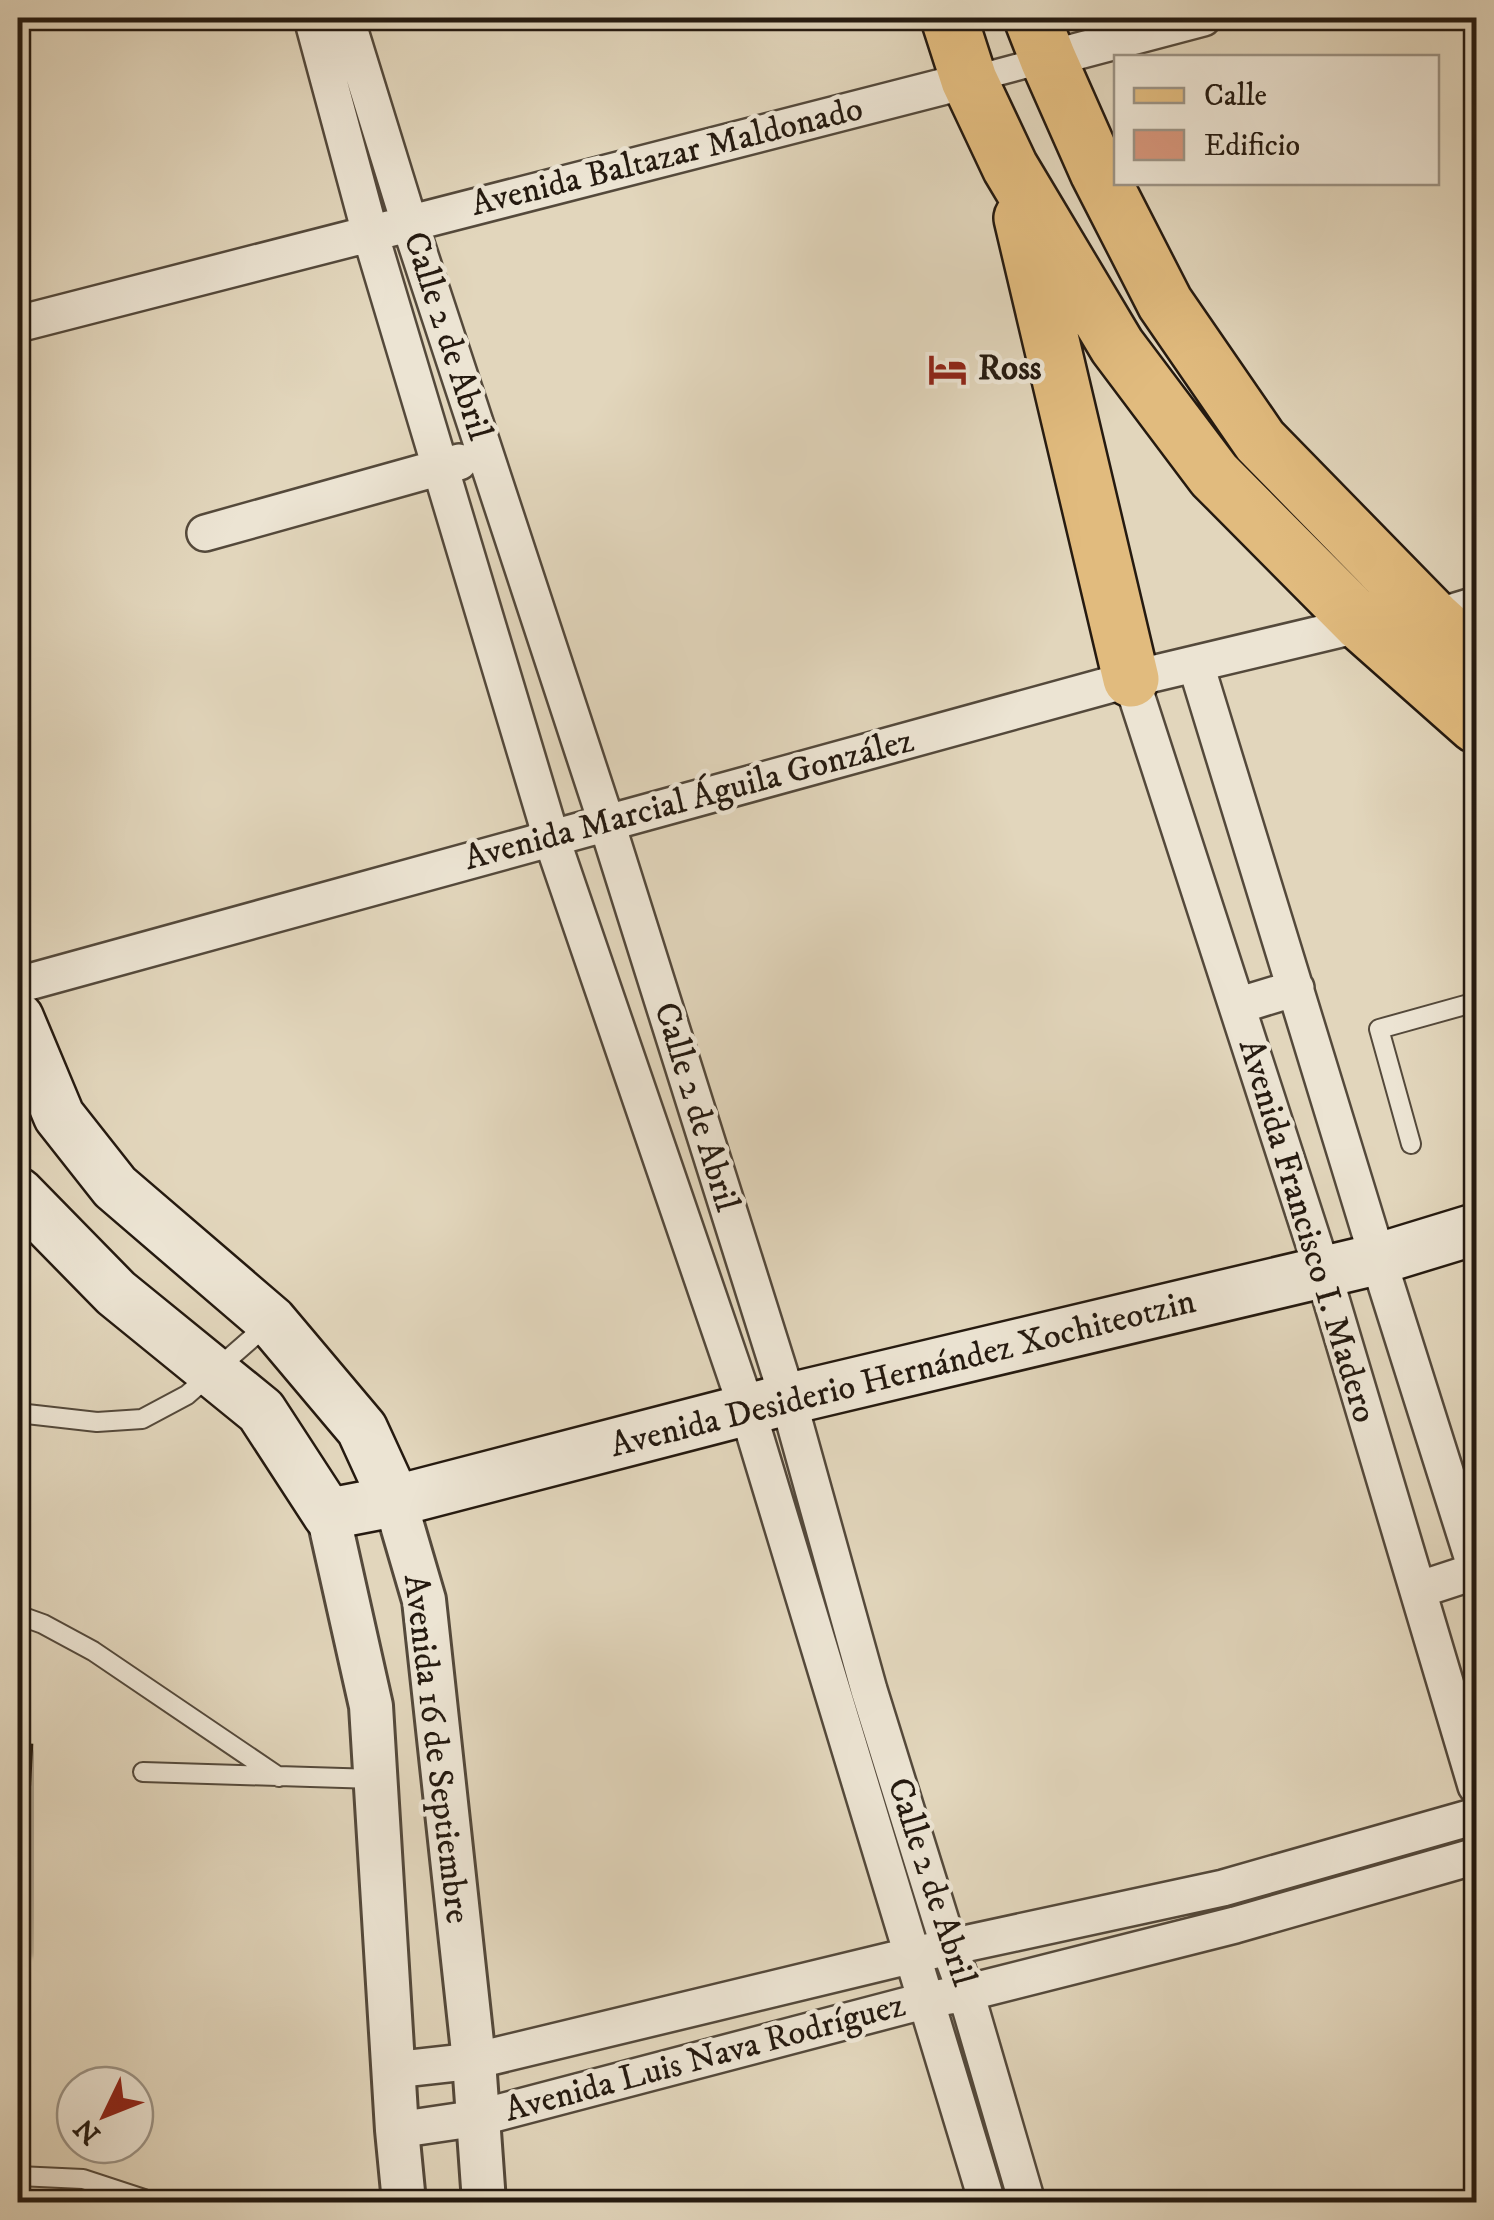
<svg xmlns="http://www.w3.org/2000/svg" width="1494" height="2220" font-family="'IM FELL DW Pica',serif">
  <style>
    .building { fill: #d6957a; stroke: #251a10; stroke-width: 2.5; filter: url(#shadow) }
    .lines { fill: none; stroke-linecap: round; stroke-linejoin: round }
    .service-casing { stroke: #54493b; stroke-width: 22 }
    .pedestrian-casing { stroke: #54493b; stroke-width: 30 }
    .minor-casing { stroke: #54493b; stroke-width: 40 }
    .tertiary-casing { stroke: #54493b; stroke-width: 48 }
    .secondary-casing { stroke: #251a10; stroke-width: 55 }
    .primary-casing { stroke: #251a10; stroke-width: 60 }
    .service { stroke: #ece4d3; stroke-width: 18 }
    .pedestrian { stroke: #ece4d3; stroke-width: 25 }
    .minor { stroke: #ece4d3; stroke-width: 35 }
    .tertiary { stroke: #ece4d3; stroke-width: 42 }
    .secondary { stroke: #ece4d3; stroke-width: 50 }
    .primary { stroke: #e1bb7e; stroke-width: 55 }
    .labels { text-anchor: middle; dominant-baseline: central; stroke-width: 9; stroke-linejoin: round; paint-order: stroke }
    .street-label { font-size: 35px; fill: #251a10; stroke: #ece4d3 }
    .poi-label { font-size: 35px; font-weight: bold; fill: #251a10; stroke: #ece4d3; text-anchor: start }
  </style>
  <defs>
    <filter id="shadow"><feDropShadow dx="11" dy="6" stdDeviation="2.5" flood-color="#0004"/></filter>
  </defs>
  <rect width="100%" height="100%" fill="#e2d6bc"/>
  <filter id="stains"><feTurbulence type="fractalNoise" baseFrequency=".002" numOctaves="4"/><feColorMatrix values="0 0 0 0 .2 0 0 0 0 .09 0 0 0 0 .02 0 0 0 .5 -.17"/></filter>
  <radialGradient id="worn" r=".72"><stop offset=".6" stop-color="#630" stop-opacity="0"/><stop offset="1" stop-color="#630" stop-opacity=".3"/></radialGradient>
  <path class="building" d="M18,1744L32,1745L21,1950H18Z"/>
  <g class="lines">
    <defs>
      <path id="service" d="M1411,1144L1379,1029L1476,1002
        M18,1413L97,1422L142,1419L187,1395L267,1325
        M18,1615L43,1624L93,1651L279,1777
        M143,1772L375,1779
        M18,2176L83,2179L144,2199L148,2202"/>
      <path id="pedestrian" d="M969,80L1048,59"/>
      <path id="minor" d="M312,18L370,233L551,837L747,1409L987,2202
        M346,18L409,222L607,824L788,1399L869,1690L949,1947L966,1993L1027,2202
        M1048,59L1203,18
        M18,324L969,80
        M205,533L459,462
        M1433,618L1476,605
        M1196,665L1378,1259L1476,1569
        M1131,679L1323,1272L1476,1786
        M18,985L1131,679L1362,624
        M1237,1006L1296,988
        M1418,1590L1476,1571
        M393,2070L474,2061L913,1955L1223,1888L1476,1816
        M397,2130L478,2118L927,2000L966,1993L1235,1925L1476,1856"/>
      <path id="tertiary" d="M395,1501L424,1600L474,2061L484,2202
        M328,1514L371,1706L397,2130L404,2202"/>
      <path id="secondary" d="M18,1018L59,1116L115,1187L271,1321L362,1429L395,1501
        M18,1193L116,1293L261,1411L328,1514L395,1501L788,1399L1378,1259L1476,1229"/>
      <path id="primary" d="M949,18L969,80L1010,167L1117,346L1214,475L1362,624L1476,725
        M1032,18L1048,59L1098,172L1165,303L1260,441L1433,618L1476,657
        M1022,218L1131,679"/>
    </defs>
    <use href="#service" class="service-casing"/>
    <use href="#pedestrian" class="pedestrian-casing"/>
    <use href="#minor" class="minor-casing"/>
    <use href="#tertiary" class="tertiary-casing"/>
    <use href="#secondary" class="secondary-casing"/>
    <use href="#primary" class="primary-casing"/>
    <use href="#service" class="service"/>
    <use href="#pedestrian" class="pedestrian"/>
    <use href="#minor" class="minor"/>
    <use href="#tertiary" class="tertiary"/>
    <use href="#secondary" class="secondary"/>
    <use href="#primary" class="primary"/>
  </g>
  <defs>
    <symbol id="hotel-bare" viewBox="-9 -9 18 18"><path d="M-6-4.5h1.5V1H6V5H4.5V3h-9V5H-6ZM-4 0a1.8 1.8 0 1 1 3.6 0ZM.5 0V-2.5h3Q6-2.5 6 0Z" fill="#8f2418" stroke="#ece4d3" stroke-width="2.5" paint-order="stroke"/></symbol>
  </defs>
  <g fill-rule="evenodd">
    <use href="#hotel-bare" x="920" y="342" width="55" height="55"/>
  </g>
  <g class="labels">
    <g class="street-label">
      <text transform="translate(667 157) rotate(-14)">Avenida Baltazar Maldonado</text>
      <text transform="translate(447 336) rotate(72)">Calle 2 de Abril</text>
      <text transform="translate(689 800) rotate(-15)">Avenida Marcial Águila González</text>
      <text transform="translate(696 1107) rotate(73)">Calle 2 de Abril</text>
      <text transform="translate(1307 1231) rotate(73)">Avenida Francisco I. Madero</text>
      <text transform="translate(903 1374) rotate(-14)">Avenida Desiderio Hernández Xochiteotzin</text>
      <text transform="translate(436 1749) rotate(83)">Avenida 16 de Septiembre</text>
      <text transform="translate(931 1882) rotate(72)">Calle 2 de Abril</text>
      <text transform="translate(705 2058) rotate(-15)">Avenida Luis Nava Rodríguez</text>
    </g>
    <g class="poi-label">
      <text x="978" y="369">Ross</text>
    </g>
  </g>
  <rect width="1494" height="2220" fill="none" stroke="#e2d6bc" stroke-width="60"/>
  <rect x="20" y="20" width="1454" height="2180" fill="none" stroke="#251a10" stroke-width="5"/>
  <rect x="30" y="30" width="1434" height="2160" fill="none" stroke="#251a10" stroke-width="2.5"/>
  <rect x="1114" y="55" width="325" height="130" fill="#ece4d3" stroke="#9c9385" stroke-width="2.5"/>
  <rect x="1134" y="88" width="50" height="15" fill="#e1bb7e" stroke="#9c9385" stroke-width="2.5"/>
  <text x="1204" y="105" font-size="30" fill="#251a10">Calle</text>
  <rect x="1134" y="130" width="50" height="30" fill="#d6957a" stroke="#9c9385" stroke-width="2.5"/>
  <text x="1204" y="155" font-size="30" fill="#251a10">Edificio</text>
  <g transform="translate(105 2115) rotate(227)"><circle r="48" fill="#ece4d3" stroke="#9c9385" stroke-width="2.5"/>
  <path d="M0-8L18 38L0 25L-18 38Z" fill="#8f2418"/>
  <text y="-15" font-size="28" font-weight="bold" text-anchor="middle" fill="#251a10">N</text>
  </g>
  <rect width="100%" height="100%" filter="url(#stains)"/>
  <rect width="100%" height="100%" fill="url(#worn)"/>
</svg>
